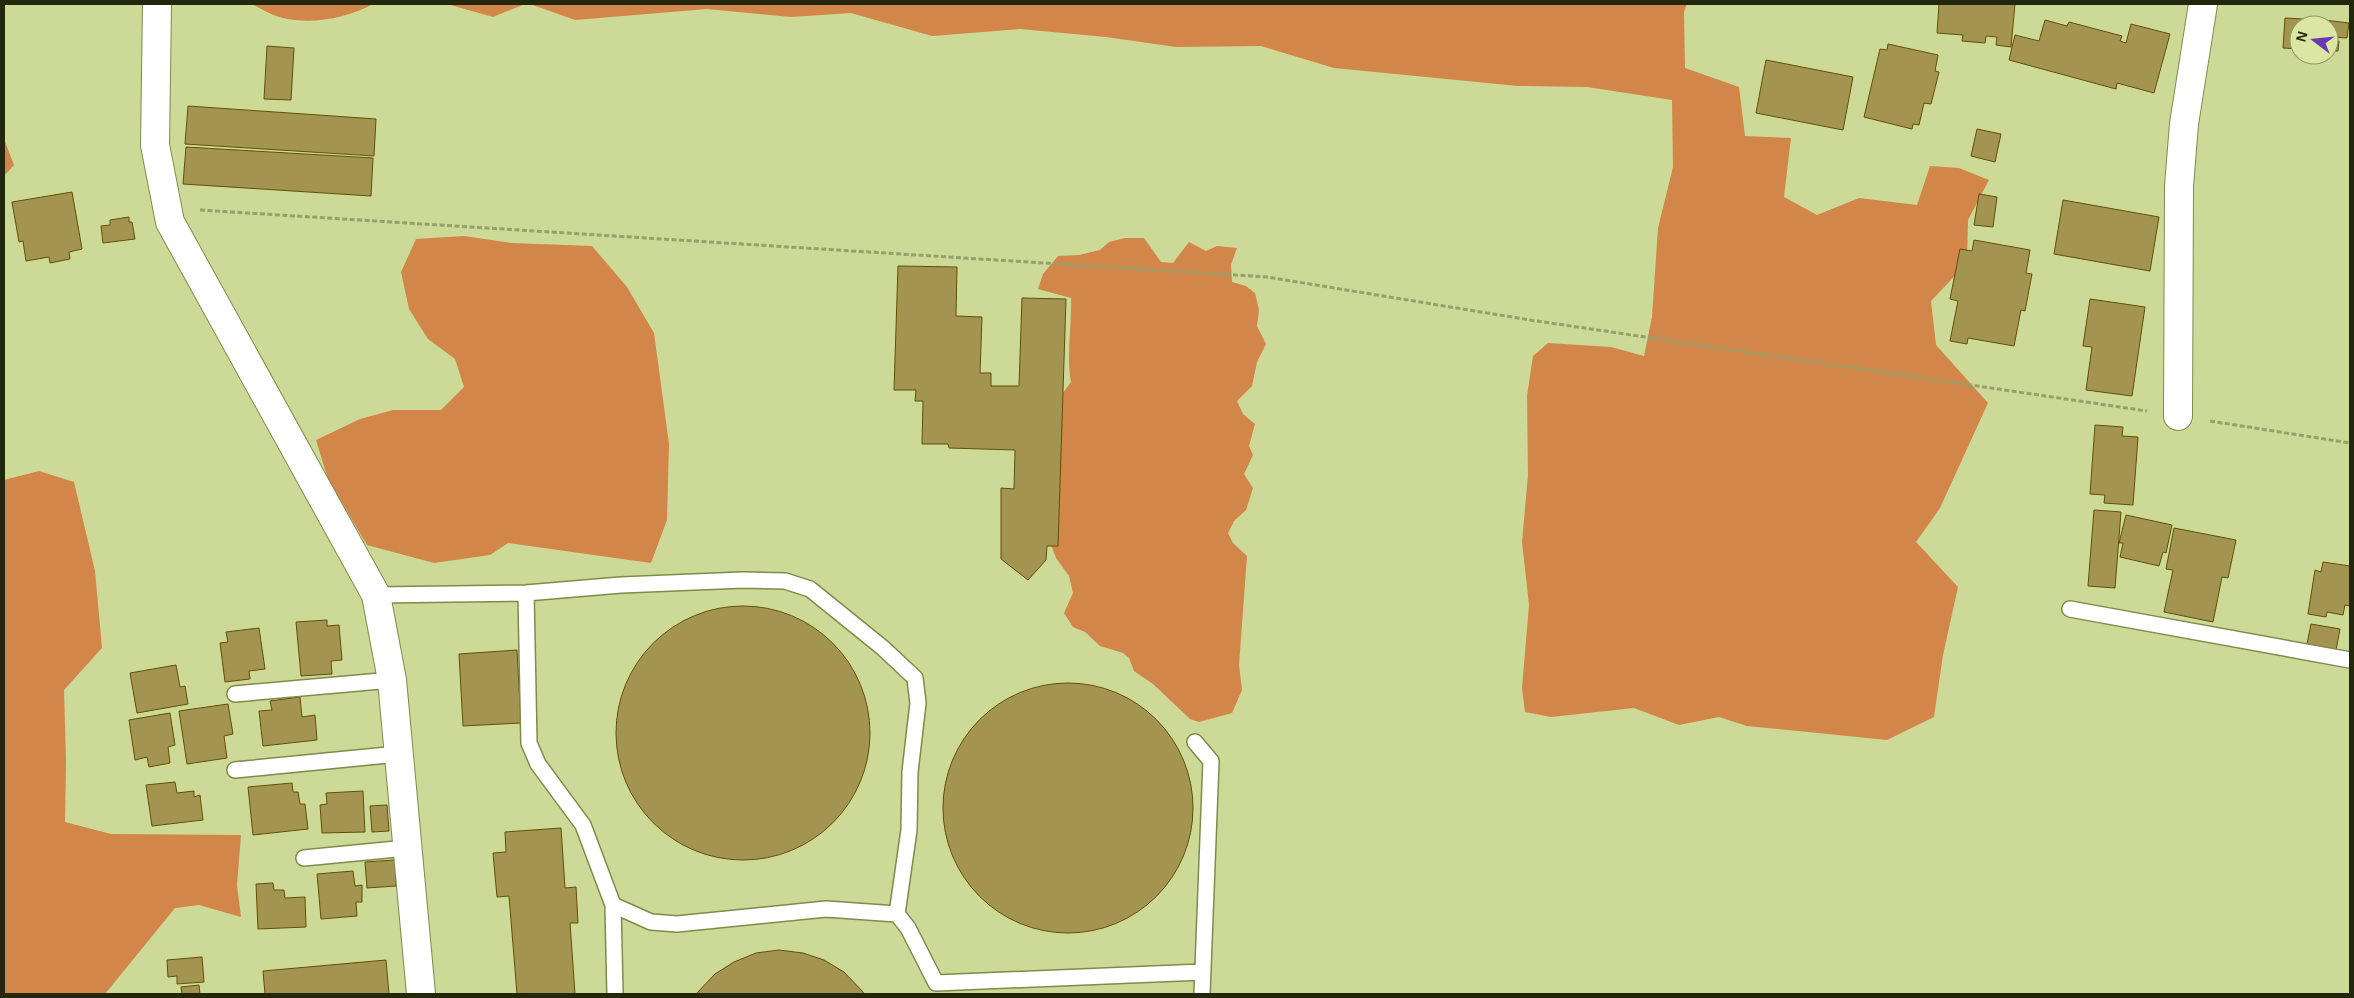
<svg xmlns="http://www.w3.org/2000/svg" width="2354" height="998" font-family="Arial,sans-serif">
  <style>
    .forest { fill: #d3864a }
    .building { fill: #a49452; stroke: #605102 }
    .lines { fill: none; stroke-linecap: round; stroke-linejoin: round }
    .lane-casing { stroke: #808a4a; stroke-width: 18 }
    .street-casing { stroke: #808a4a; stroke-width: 30 }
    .path { stroke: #96a06a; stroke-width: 3; stroke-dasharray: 5 2.5; stroke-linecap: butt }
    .lane { stroke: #fff; stroke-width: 15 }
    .street { stroke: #fff; stroke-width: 28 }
  </style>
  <rect width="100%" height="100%" fill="#cdd996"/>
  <path class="forest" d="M251,4H373C347,18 312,25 283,18C272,16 261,8 251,4Z
    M447,4H525L493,17Z
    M530,4H1687L1684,12L1685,68L1739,87L1745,136L1791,138L1784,197L1817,215L1859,198L1917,205L1930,166L1959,168L1989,180L1968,220L1967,263L1931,301L1936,345L1988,403L1940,508L1916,542L1958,587L1943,655L1934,717L1887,740L1747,726L1719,717L1679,725L1634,708L1551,717L1525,712L1522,688L1529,605L1522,542L1528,475L1527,396L1533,356L1548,343L1611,347L1644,356L1652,317L1658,228L1673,167L1672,100L1587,87L1518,86L1334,68L1261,46L1176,47L1106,37L1020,29L932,36L851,13L791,17L707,9L575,20Z
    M4,139L14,165L4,176Z
    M464,236L511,243L592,246L627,287L654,333L669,444L667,520L651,563L508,543L490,555L434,563L367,545L328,479L316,440L360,419L393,410H441L464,387L455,359L428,339L409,309L401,272L416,239Z
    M1125,238H1144L1161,262L1173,263L1189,242L1206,251L1217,246L1237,248L1231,265L1232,282L1246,286L1255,293L1259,310L1257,326L1266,344L1257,362L1252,386L1237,401L1243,414L1255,424L1249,446L1253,455L1244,474L1253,488L1246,510L1234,521L1228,533L1233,543L1247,556L1239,665L1242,690L1232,713L1199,722L1190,719L1153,684L1134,671L1129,658L1123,653L1100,646L1085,632L1073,627L1064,613L1073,593L1069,576L1056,558L1048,537V413L1071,382C1066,355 1072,326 1071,298L1038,289L1043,274L1058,256L1079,255L1100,250L1109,242Z
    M39,471L74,482L95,571L102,648L64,690L66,761L65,822L111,834L241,835L237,885L241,917L199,905L175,908L105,994H4V480Z"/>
  <path class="building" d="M1939,4H2015L2011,47L1996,45L1997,37L1986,36L1985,43L1962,41L1963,35L1937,33Z
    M2285,18L2320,20L2319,25H2299V49L2283,48Z
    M2045,20L2067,26L2069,22L2122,36L2120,41L2126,43L2131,24L2170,34L2154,93L2117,83L2116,89L2009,60L2015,35L2039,41Z
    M2324,20L2349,23L2347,38L2329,37V25H2324Z
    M2329,41H2339L2338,51H2329Z
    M1888,44L1938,55L1935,71L1939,72L1931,104L1924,103L1919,125L1913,124L1912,129L1864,117L1880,49L1887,50Z
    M267,46L294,48L291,100L264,99Z
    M1766,60L1853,77L1843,130L1756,113Z
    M188,106L376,119L374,156L185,144Z
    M1977,129L2001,134L1995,162L1971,156Z
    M186,147L373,158L371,196L183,184Z
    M72,192L82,249L69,252L70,259L50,263L49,257L26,261L23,241L19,242L12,202Z
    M1979,194L1997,197L1993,227L1974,225Z
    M2063,200L2159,217L2150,271L2054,254Z
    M129,217V222H132L135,239L103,243L101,226L110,225V220Z
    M1974,240L2030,250L2026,273L2032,274L2025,311L2021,310L2014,346L1968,338L1967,344L1950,341L1958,301L1950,299L1960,249L1972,251Z
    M898,266L957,267L956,316L982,317L980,373H991V386H1019L1022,298L1066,299L1058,546H1047L1046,560L1028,580L1001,559V488L1014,489L1015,450L949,448L948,444H922L923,401H915L916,390H894Z
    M2090,299L2145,307L2132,396L2086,390L2092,347L2083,346Z
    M2095,425L2123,427L2122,436L2138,437L2133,505L2104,503L2105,495L2090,494Z
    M2094,510L2121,512L2115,588L2088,586Z
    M2126,515L2172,525L2166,553L2163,552L2159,566L2120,557L2123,543H2119Z
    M2174,528L2236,540L2228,578L2222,577L2213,622L2164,612L2173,570L2166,569Z
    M2323,562L2350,566V606L2345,605L2343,615L2327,612L2326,617L2308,614L2315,570L2321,572Z
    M616 733a127 127 0 1 1 254 0a127 127 0 1 1-254 0Z
    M327,620V626L339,625L342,660L331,661L332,674L301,676L296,622Z
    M2311,624L2340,629L2336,650L2307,644Z
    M259,628L265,669L249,671L250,679L225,682L220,643L228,642L226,632Z
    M517,650L521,723L463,726L459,654Z
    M176,665L180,687L185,686L188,704L137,713L130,673Z
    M943 808a125 125 0 1 1 250 0a125 125 0 1 1-250 0Z
    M300,697L302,717L315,715L317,740L263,746L259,711L272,710L270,701Z
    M228,704L233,734L224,736L227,758L187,764L179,711Z
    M170,713L175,745L168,747L170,763L149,767L147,757L135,760L129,720Z
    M175,782L177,793L194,791V797L200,795L203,820L152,826L146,785Z
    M292,783L293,792H298L300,804H305L308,829L253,835L248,787Z
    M363,791L365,832L322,833L320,805L327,804L326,793Z
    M387,805L389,831L372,832L370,806Z
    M561,828L565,888L576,887L578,923H570L575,994H517L509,896L497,897L493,853L506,852L505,832Z
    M395,860L396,886L367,888L365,862Z
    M353,871L355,886L362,885V902H356L357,916L321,919L317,874Z
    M273,883L274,890H284L285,898L305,897L306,927L258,929L256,884Z
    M779,950L803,953L824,960L844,972L865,994H696L715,974L734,962L756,953Z
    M202,957L204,982L177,984V976L168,977L167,960Z
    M386,960L389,994H265L263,971Z
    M199,985L200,994H182L181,987Z"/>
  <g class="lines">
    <defs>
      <path id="lane" d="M526,593L529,743L538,764L583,825L613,905L651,922L677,924L826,909L897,914L908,928L936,983L1202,972
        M376,595L526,593L621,585L743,580L785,581L810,589L883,648L915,678L918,703L910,772L909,830L897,914
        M2070,609L2350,660
        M235,694L392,680
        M1195,742L1211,761L1202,994
        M235,770L398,754
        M304,858L407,848
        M613,905L615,994"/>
      <path id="street" d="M157,4L155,145L170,222L376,595L392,680L421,994
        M2178,416L2179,186L2184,124L2203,4"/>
    </defs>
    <use href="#lane" class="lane-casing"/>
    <use href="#street" class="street-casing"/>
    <path class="path" d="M200,210L1267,277L1530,320L2147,411
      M2210,421L2350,443"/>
    <use href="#lane" class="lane"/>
    <use href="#street" class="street"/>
  </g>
  <rect width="2354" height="998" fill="none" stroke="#23270c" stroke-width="10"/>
  <g transform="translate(2314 40) rotate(286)"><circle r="24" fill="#dae6a2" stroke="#919a66"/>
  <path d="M0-4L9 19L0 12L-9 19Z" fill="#683ab2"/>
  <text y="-8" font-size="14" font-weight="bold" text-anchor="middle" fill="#23270c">N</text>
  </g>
</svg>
